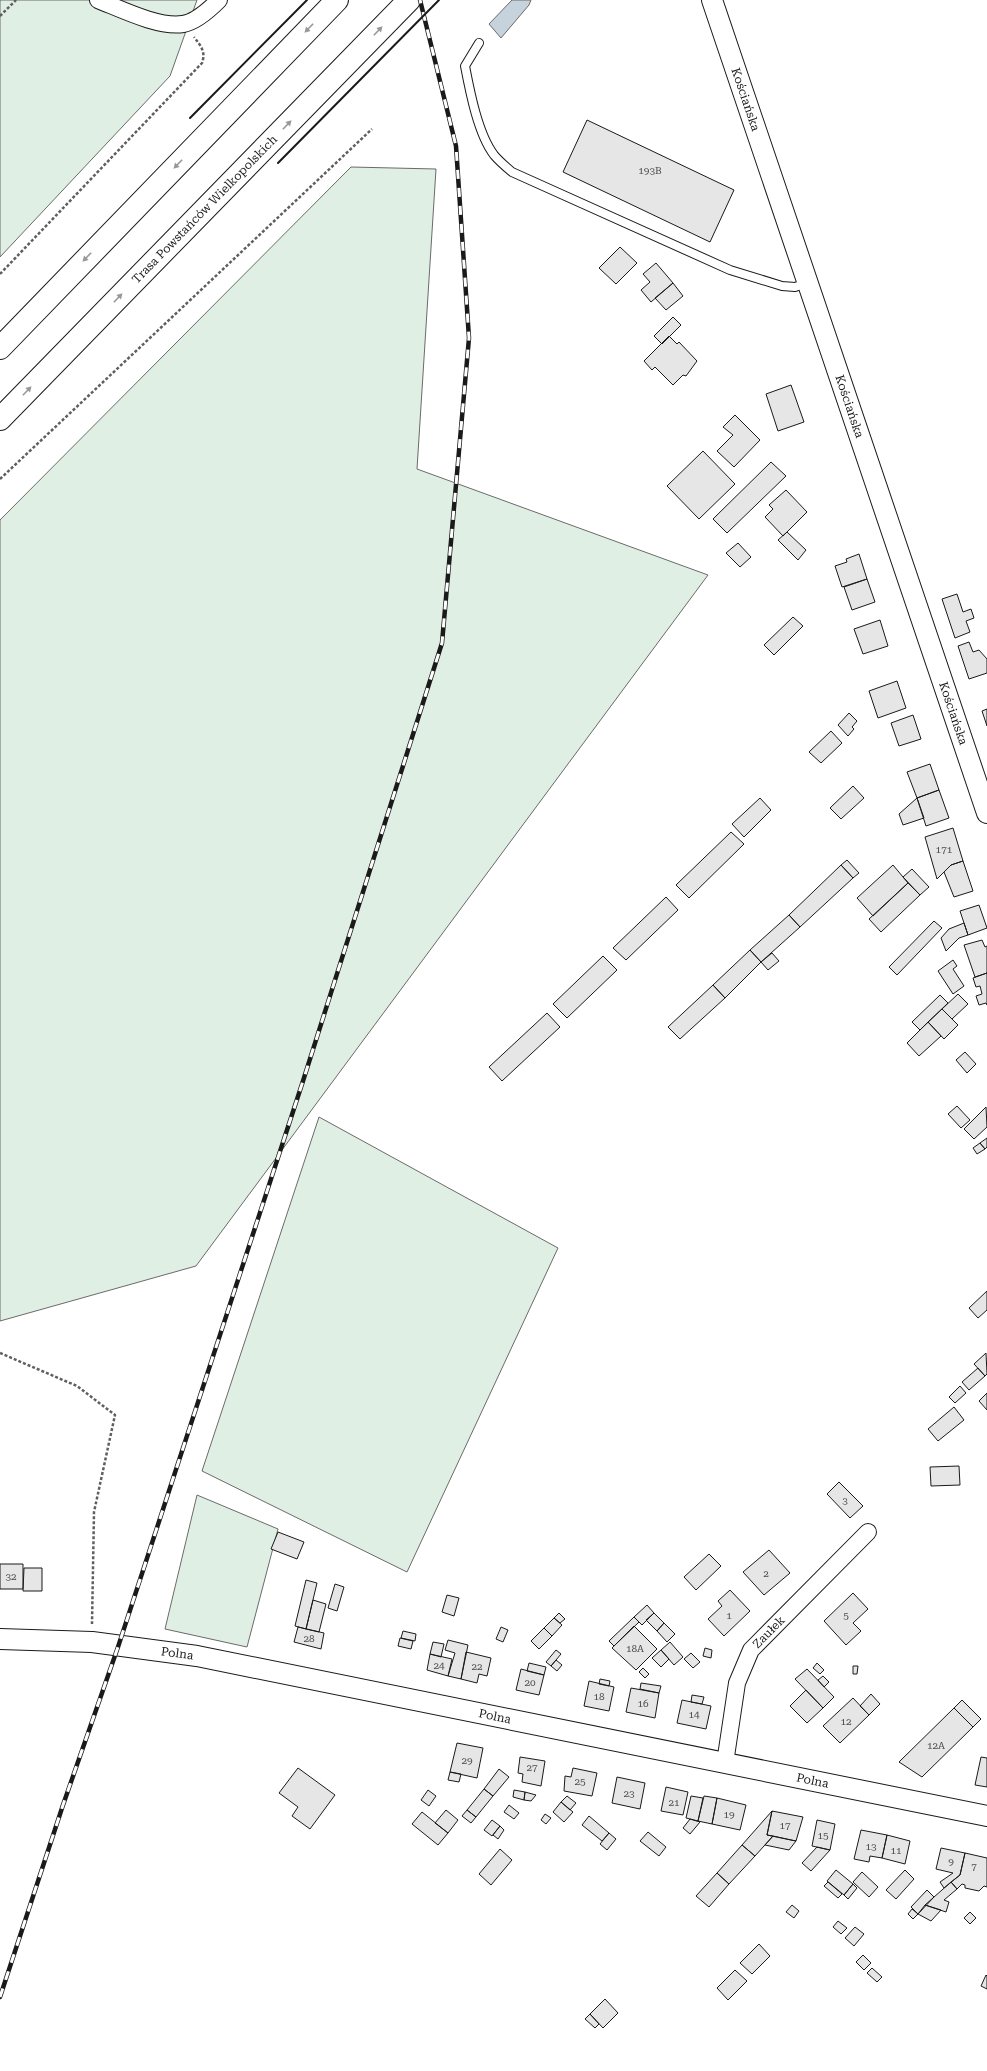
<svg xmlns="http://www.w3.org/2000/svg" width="987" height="2071" font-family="'Roboto Serif',serif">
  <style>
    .green { fill: #e0efe3; stroke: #6a6a6a }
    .water { fill: #c6d2dc; stroke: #6a6a6a }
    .building { fill: #e6e6e6; stroke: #1a1a1a }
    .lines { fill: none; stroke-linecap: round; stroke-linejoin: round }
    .service-casing { stroke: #1a1a1a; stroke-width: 10 }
    .minor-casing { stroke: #1a1a1a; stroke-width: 18 }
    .tertiary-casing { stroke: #1a1a1a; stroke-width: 22 }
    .motorway-casing { stroke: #1a1a1a; stroke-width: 24 }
    .path { stroke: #5f5f5f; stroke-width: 2.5; stroke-dasharray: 3 2; stroke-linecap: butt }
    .service { stroke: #fff; stroke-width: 8 }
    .minor { stroke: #fff; stroke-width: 16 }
    .tertiary { stroke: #fff; stroke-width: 20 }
    .motorway { stroke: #fff; stroke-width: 22 }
    .rail-casing { stroke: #1a1a1a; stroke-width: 4.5 }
    .rail { stroke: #fff; stroke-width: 3; stroke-dasharray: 9; stroke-linecap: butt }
    .wall { stroke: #1a1a1a; stroke-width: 2 }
    .oneway { fill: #989898 }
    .labels { text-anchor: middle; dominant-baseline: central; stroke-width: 3; stroke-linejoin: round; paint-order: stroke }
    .number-label { font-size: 10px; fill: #4d4d4d }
    .street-label { font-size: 12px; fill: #1a1a1a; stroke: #fff }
  </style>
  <rect width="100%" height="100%" fill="#fff"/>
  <path class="green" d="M0,0H197L170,76L0,257Z
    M351,167L436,169L417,469L708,575L196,1266L0,1321V520Z
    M319,1117L558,1248L407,1572L202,1471Z
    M197,1495L278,1529L247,1647L165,1629Z"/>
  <path class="water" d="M512,0H531L529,5L501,38L489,24Z"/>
  <path class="building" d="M587,120L734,190L710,242L563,172Z
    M620,247L637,263L616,284L599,268Z
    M656,263L673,283L651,302L641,290L650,282L643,274Z
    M673,283L683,296L666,310L655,298Z
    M673,317L681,325L662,344L654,336Z
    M669,336L677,344L679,342L697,361L686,376L683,375L673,385L655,367L652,370L644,361Z
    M791,385L804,422L778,431L766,394Z
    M735,415L760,440L734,467L717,451L733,435L723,427Z
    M703,451L735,484L699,519L667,486Z
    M771,462L786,476L727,533L713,519Z
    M786,490L807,512L783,536L765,517L773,509L769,505Z
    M787,532L806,550L798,560L778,540Z
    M738,543L751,557L740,567L726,553Z
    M859,554L867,579L842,587L835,566L847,562L846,559Z
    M867,579L875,602L852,610L844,587Z
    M957,594L963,612L971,609L974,618L966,621L970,632L955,638L942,599Z
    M793,617L803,626L774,655L764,645Z
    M880,620L888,646L863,654L854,629Z
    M969,642L973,652L979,650L987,659V673L969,679L958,646Z
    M897,681L906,708L878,718L869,691Z
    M987,709V726L982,711Z
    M849,713L857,721L852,727L854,729L848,736L838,725Z
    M913,715L921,739L899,746L891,723Z
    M831,731L842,743L821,763L809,752Z
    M930,764L939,790L917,798L907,772Z
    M853,786L864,798L841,819L830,808Z
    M939,790L949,818L926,826L917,798Z
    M760,798L771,810L744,837L732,824Z
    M917,798L924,818L903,825L899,814Z
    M953,828L963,861L951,865L937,879L925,837Z
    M731,832L744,844L689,898L676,885Z
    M847,860L859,873L853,878L841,865Z
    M963,861L973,891L954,897L944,872L951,865Z
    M841,865L853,878L800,927L789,915Z
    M893,865L908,883L873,916L857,898Z
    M912,869L929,887L920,895L903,877Z
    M908,883L920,895L881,932L869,919Z
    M666,897L678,910L626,960L613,948Z
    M979,905L987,928L968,935L960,911Z
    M789,915L800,927L761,962L750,950Z
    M934,921L942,928L897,975L889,967Z
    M964,923L968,935L959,938L946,951L941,938L949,929Z
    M982,940L985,947L987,946V973L975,977L964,945Z
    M750,950L761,962L725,998L713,985Z
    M772,953L779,961L768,970L761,962Z
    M603,956L617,970L567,1018L553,1004Z
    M953,960L957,966L953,969L964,986L953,994L938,971Z
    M987,973V1005L986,1003L979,1005L976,996L982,994L980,986L976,987L973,978Z
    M713,985L725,998L680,1039L668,1027Z
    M958,994L968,1004L952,1019L942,1009Z
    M940,995L948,1003L920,1030L912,1022Z
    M942,1009L958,1025L944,1039L928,1022Z
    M547,1013L560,1027L502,1081L489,1067Z
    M928,1022L941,1036L919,1056L907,1043Z
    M965,1052L976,1064L967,1073L956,1060Z
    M957,1106L970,1120L961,1128L948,1114Z
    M986,1107L987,1127L974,1139L964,1129Z
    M987,1138V1147L985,1149L980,1143Z
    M980,1143L985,1149L977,1154L973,1148Z
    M987,1291V1310L978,1318L969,1308Z
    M986,1353L987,1374L985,1376L974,1364Z
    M978,1368L985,1376L969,1390L962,1382Z
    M960,1386L966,1393L955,1403L949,1397Z
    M987,1393V1410L979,1401Z
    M954,1407L964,1420L938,1441L928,1429Z
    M959,1466L960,1485L931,1486L930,1467Z
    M839,1482L863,1506L850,1518L827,1494Z
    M278,1532L304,1542L297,1559L271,1549Z
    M769,1550L790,1573L764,1595L743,1572Z
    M709,1554L721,1566L696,1590L684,1577Z
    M0,1564H23V1589H0Z
    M24,1568H42V1591H23Z
    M306,1580L317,1583L306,1629L295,1626Z
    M335,1584L344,1587L337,1611L328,1608Z
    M730,1590L750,1611L724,1636L708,1619L722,1606L718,1601Z
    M853,1593L868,1609L853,1623L861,1631L846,1645L824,1621Z
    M447,1595L459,1598L454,1616L442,1612Z
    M313,1600L326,1604L319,1632L306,1629Z
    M647,1605L654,1613L642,1625L634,1617Z
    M559,1613L565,1619L560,1623L554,1618Z
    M654,1613L664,1623L657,1631L646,1620Z
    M634,1617L639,1622L614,1646L609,1641Z
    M554,1618L562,1625L552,1636L544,1628Z
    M664,1623L675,1634L667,1642L657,1631Z
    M634,1626L657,1649L636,1670L612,1648Z
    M298,1627L324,1633L321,1649L294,1642Z
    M501,1627L508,1630L503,1642L496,1639Z
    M544,1628L552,1636L539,1649L531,1641Z
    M403,1631L416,1634L415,1641L401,1638Z
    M400,1638L413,1641L411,1649L398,1646Z
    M448,1640L468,1645L461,1679L448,1676L455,1653L445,1650Z
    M433,1642L444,1644L441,1657L430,1654Z
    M670,1642L683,1657L674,1665L661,1650Z
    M705,1648L712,1650L711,1658L703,1656Z
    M556,1650L561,1654L551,1666L546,1662Z
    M661,1650L669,1659L661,1667L652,1658Z
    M466,1652L491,1658L487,1676L479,1674L477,1683L461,1679Z
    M691,1653L700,1662L693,1668L684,1659Z
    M430,1654L452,1659L448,1676L427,1670Z
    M556,1660L562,1665L557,1671L551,1666Z
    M529,1663L546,1667L544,1675L527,1671Z
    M817,1663L824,1670L820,1674L813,1668Z
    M853,1666H858L857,1674H853Z
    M643,1668L649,1674L645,1678L639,1672Z
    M521,1669L544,1675L539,1695L516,1690Z
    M807,1669L834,1697L823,1708L795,1679Z
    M823,1676L829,1682L824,1687L818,1680Z
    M600,1679L610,1681L609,1686L599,1684Z
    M589,1681L614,1687L609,1711L584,1706Z
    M641,1683L661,1686L659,1693L640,1689Z
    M631,1688L659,1693L655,1718L626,1712Z
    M806,1690L823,1708L807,1723L790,1706Z
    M871,1694L880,1704L869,1715L860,1706Z
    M692,1695L704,1697L702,1704L691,1702Z
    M853,1698L869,1715L840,1743L823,1726Z
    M682,1700L711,1706L706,1729L677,1723Z
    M962,1700L981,1719L973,1727L954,1708Z
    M954,1708L973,1727L922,1777L899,1762Z
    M457,1743L483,1748L477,1778L450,1772Z
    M520,1757L545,1761L541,1786L522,1782L523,1774L518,1773Z
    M981,1757L987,1758V1787L975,1785Z
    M298,1768L335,1795L310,1829L292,1816L298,1807L279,1793Z
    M573,1768L597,1773L592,1796L564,1791L565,1776L571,1777Z
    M499,1769L509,1777L493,1796L484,1789Z
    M450,1772L461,1774L459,1782L448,1780Z
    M617,1777L645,1783L640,1809L612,1803Z
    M666,1787L688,1792L683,1815L661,1811Z
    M484,1789L493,1796L476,1817L467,1810Z
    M428,1790L436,1796L429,1806L421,1800Z
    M514,1790L525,1792L524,1800L513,1797Z
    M525,1792L536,1795L531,1801L524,1800Z
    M567,1796L576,1803L570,1810L561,1802Z
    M691,1796L703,1798L698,1821L686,1818Z
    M704,1796L717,1798L712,1824L698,1821Z
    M717,1798L746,1805L740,1830L712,1824Z
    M561,1802L573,1812L564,1822L553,1812Z
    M509,1805L519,1813L514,1819L504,1812Z
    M446,1810L458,1820L448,1833L435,1823Z
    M467,1810L476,1817L471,1823L462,1816Z
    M772,1811L767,1835L773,1836L755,1856L742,1845Z
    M772,1811L803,1817L796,1841L767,1835Z
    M422,1812L448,1833L438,1845L412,1824Z
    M545,1814L551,1818L546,1824L541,1820Z
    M589,1816L609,1833L602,1841L582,1825Z
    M690,1819L700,1822L690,1834L683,1828Z
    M492,1820L500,1826L492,1836L484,1830Z
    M817,1820L835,1824L830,1850L812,1846Z
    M500,1826L504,1830L498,1839L493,1835Z
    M861,1830L887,1835L882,1858L870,1856L869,1862L854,1859Z
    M648,1832L666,1847L659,1856L640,1841Z
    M609,1833L616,1839L607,1850L600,1844Z
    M887,1835L910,1841L905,1864L882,1858Z
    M773,1836L791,1840L796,1841L789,1850L765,1845Z
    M742,1845L755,1856L729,1884L717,1873Z
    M817,1847L830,1850L811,1871L802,1863Z
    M941,1848L965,1853L960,1875L944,1888L940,1882L953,1873L936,1869Z
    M500,1849L512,1860L491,1885L479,1874Z
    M965,1853L987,1858V1887L984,1886L979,1891L965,1888V1885L962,1884L957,1889L951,1882L960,1875Z
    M836,1870L853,1884L844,1895L827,1881Z
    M905,1870L914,1879L896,1899L886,1890Z
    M862,1872L878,1887L869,1897L853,1882Z
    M717,1873L729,1884L709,1907L696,1896Z
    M828,1882L842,1894L838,1898L824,1886Z
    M951,1882L957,1889L944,1900L949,1902L946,1912L925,1905Z
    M853,1884L857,1888L848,1899L844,1895Z
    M927,1890L934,1897L918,1914L911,1907Z
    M792,1905L799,1911L794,1918L786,1912Z
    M925,1905L941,1910L931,1921L918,1914Z
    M912,1909L918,1914L913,1919L908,1914Z
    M970,1912L976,1918L970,1924L964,1918Z
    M838,1921L847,1928L841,1934L833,1927Z
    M855,1927L864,1934L854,1946L845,1938Z
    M759,1944L770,1956L752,1974L740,1963Z
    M863,1955L871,1963L864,1970L856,1962Z
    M872,1968L882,1977L877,1982L867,1973Z
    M735,1970L747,1981L728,2000L717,1988Z
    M986,1975L987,1976V1989L981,1986Z
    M605,1999L618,2013L603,2028L590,2014Z
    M590,2014L599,2024L595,2028L585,2019Z"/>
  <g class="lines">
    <defs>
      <path id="service" d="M479,43L465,66C470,92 478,134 494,155C499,161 506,167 512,172L730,270L782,286L795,287L807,283"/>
      <g id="minor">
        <path d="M98,0C121,9 159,28 183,24C196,22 210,9 219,0"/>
        <path id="s1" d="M725,1763L737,1683L751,1650L868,1532"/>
      </g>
      <g id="tertiary">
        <path id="s2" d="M712,0L987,813"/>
        <path id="s3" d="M0,1639L92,1642L197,1656L987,1816"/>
      </g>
      <g id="motorway">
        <path d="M0,348L337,0"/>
        <path id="s4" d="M0,419L409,0"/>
      </g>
    </defs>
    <use href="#service" class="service-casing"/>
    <use href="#minor" class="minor-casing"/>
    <use href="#tertiary" class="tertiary-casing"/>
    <use href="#motorway" class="motorway-casing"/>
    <path class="path" d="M0,16L16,0
      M0,274L202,63C206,52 201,46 194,37
      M0,479L372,129
      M0,1353L77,1386L115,1415L94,1512L92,1624"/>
    <use href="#service" class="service"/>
    <use href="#minor" class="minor"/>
    <use href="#tertiary" class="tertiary"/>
    <use href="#motorway" class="motorway"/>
    <defs>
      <path id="rail" d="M0,1997L63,1805L118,1647L303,1081L442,643L469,338L456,146L420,0"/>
    </defs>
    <use href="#rail" class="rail-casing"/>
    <use href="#rail" class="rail"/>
    <path class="wall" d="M190,118L307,0
      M278,163L439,0"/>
  </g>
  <defs><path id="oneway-solid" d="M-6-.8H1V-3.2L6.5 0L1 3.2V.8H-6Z"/></defs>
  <g class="oneway">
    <use href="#oneway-solid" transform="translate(309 28) rotate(134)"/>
    <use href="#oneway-solid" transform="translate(378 31) rotate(-46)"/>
    <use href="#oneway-solid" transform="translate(287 125) rotate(-46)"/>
    <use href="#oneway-solid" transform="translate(178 164) rotate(134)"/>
    <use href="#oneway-solid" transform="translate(87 257) rotate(134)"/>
    <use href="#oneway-solid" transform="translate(118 298) rotate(-46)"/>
    <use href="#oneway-solid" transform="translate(27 391) rotate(-46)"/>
  </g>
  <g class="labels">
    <g class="number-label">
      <text x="650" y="170">193B</text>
      <text x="944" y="849">171</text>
      <text x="845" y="1500">3</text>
      <text x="766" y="1573">2</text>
      <text x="11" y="1576">32</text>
      <text x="729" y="1615">1</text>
      <text x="846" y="1615">5</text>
      <text x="309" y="1638">28</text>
      <text x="635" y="1648">18A</text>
      <text x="439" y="1665">24</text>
      <text x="477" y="1666">22</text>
      <text x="530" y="1682">20</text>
      <text x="599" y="1696">18</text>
      <text x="643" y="1703">16</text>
      <text x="694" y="1714">14</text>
      <text x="846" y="1721">12</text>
      <text x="936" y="1745">12A</text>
      <text x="467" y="1760">29</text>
      <text x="532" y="1767">27</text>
      <text x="580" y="1781">25</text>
      <text x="629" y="1793">23</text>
      <text x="674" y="1802">21</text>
      <text x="729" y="1814">19</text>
      <text x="785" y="1825">17</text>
      <text x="823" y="1835">15</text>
      <text x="871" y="1846">13</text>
      <text x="896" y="1850">11</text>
      <text x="951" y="1861">9</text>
      <text x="974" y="1866">7</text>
    </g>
    <g class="street-label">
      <text stroke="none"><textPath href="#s2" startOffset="105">Kościańska</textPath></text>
      <text stroke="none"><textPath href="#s4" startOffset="293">Trasa Powstańców Wielkopolskich</textPath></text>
      <text stroke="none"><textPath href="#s2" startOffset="429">Kościańska</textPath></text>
      <text stroke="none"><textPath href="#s2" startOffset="753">Kościańska</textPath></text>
      <text stroke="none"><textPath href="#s1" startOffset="142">Zaułek</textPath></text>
      <text stroke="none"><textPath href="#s3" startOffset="178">Polna</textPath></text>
      <text stroke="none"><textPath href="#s3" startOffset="502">Polna</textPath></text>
      <text stroke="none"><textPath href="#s3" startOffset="826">Polna</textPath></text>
    </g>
  </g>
</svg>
